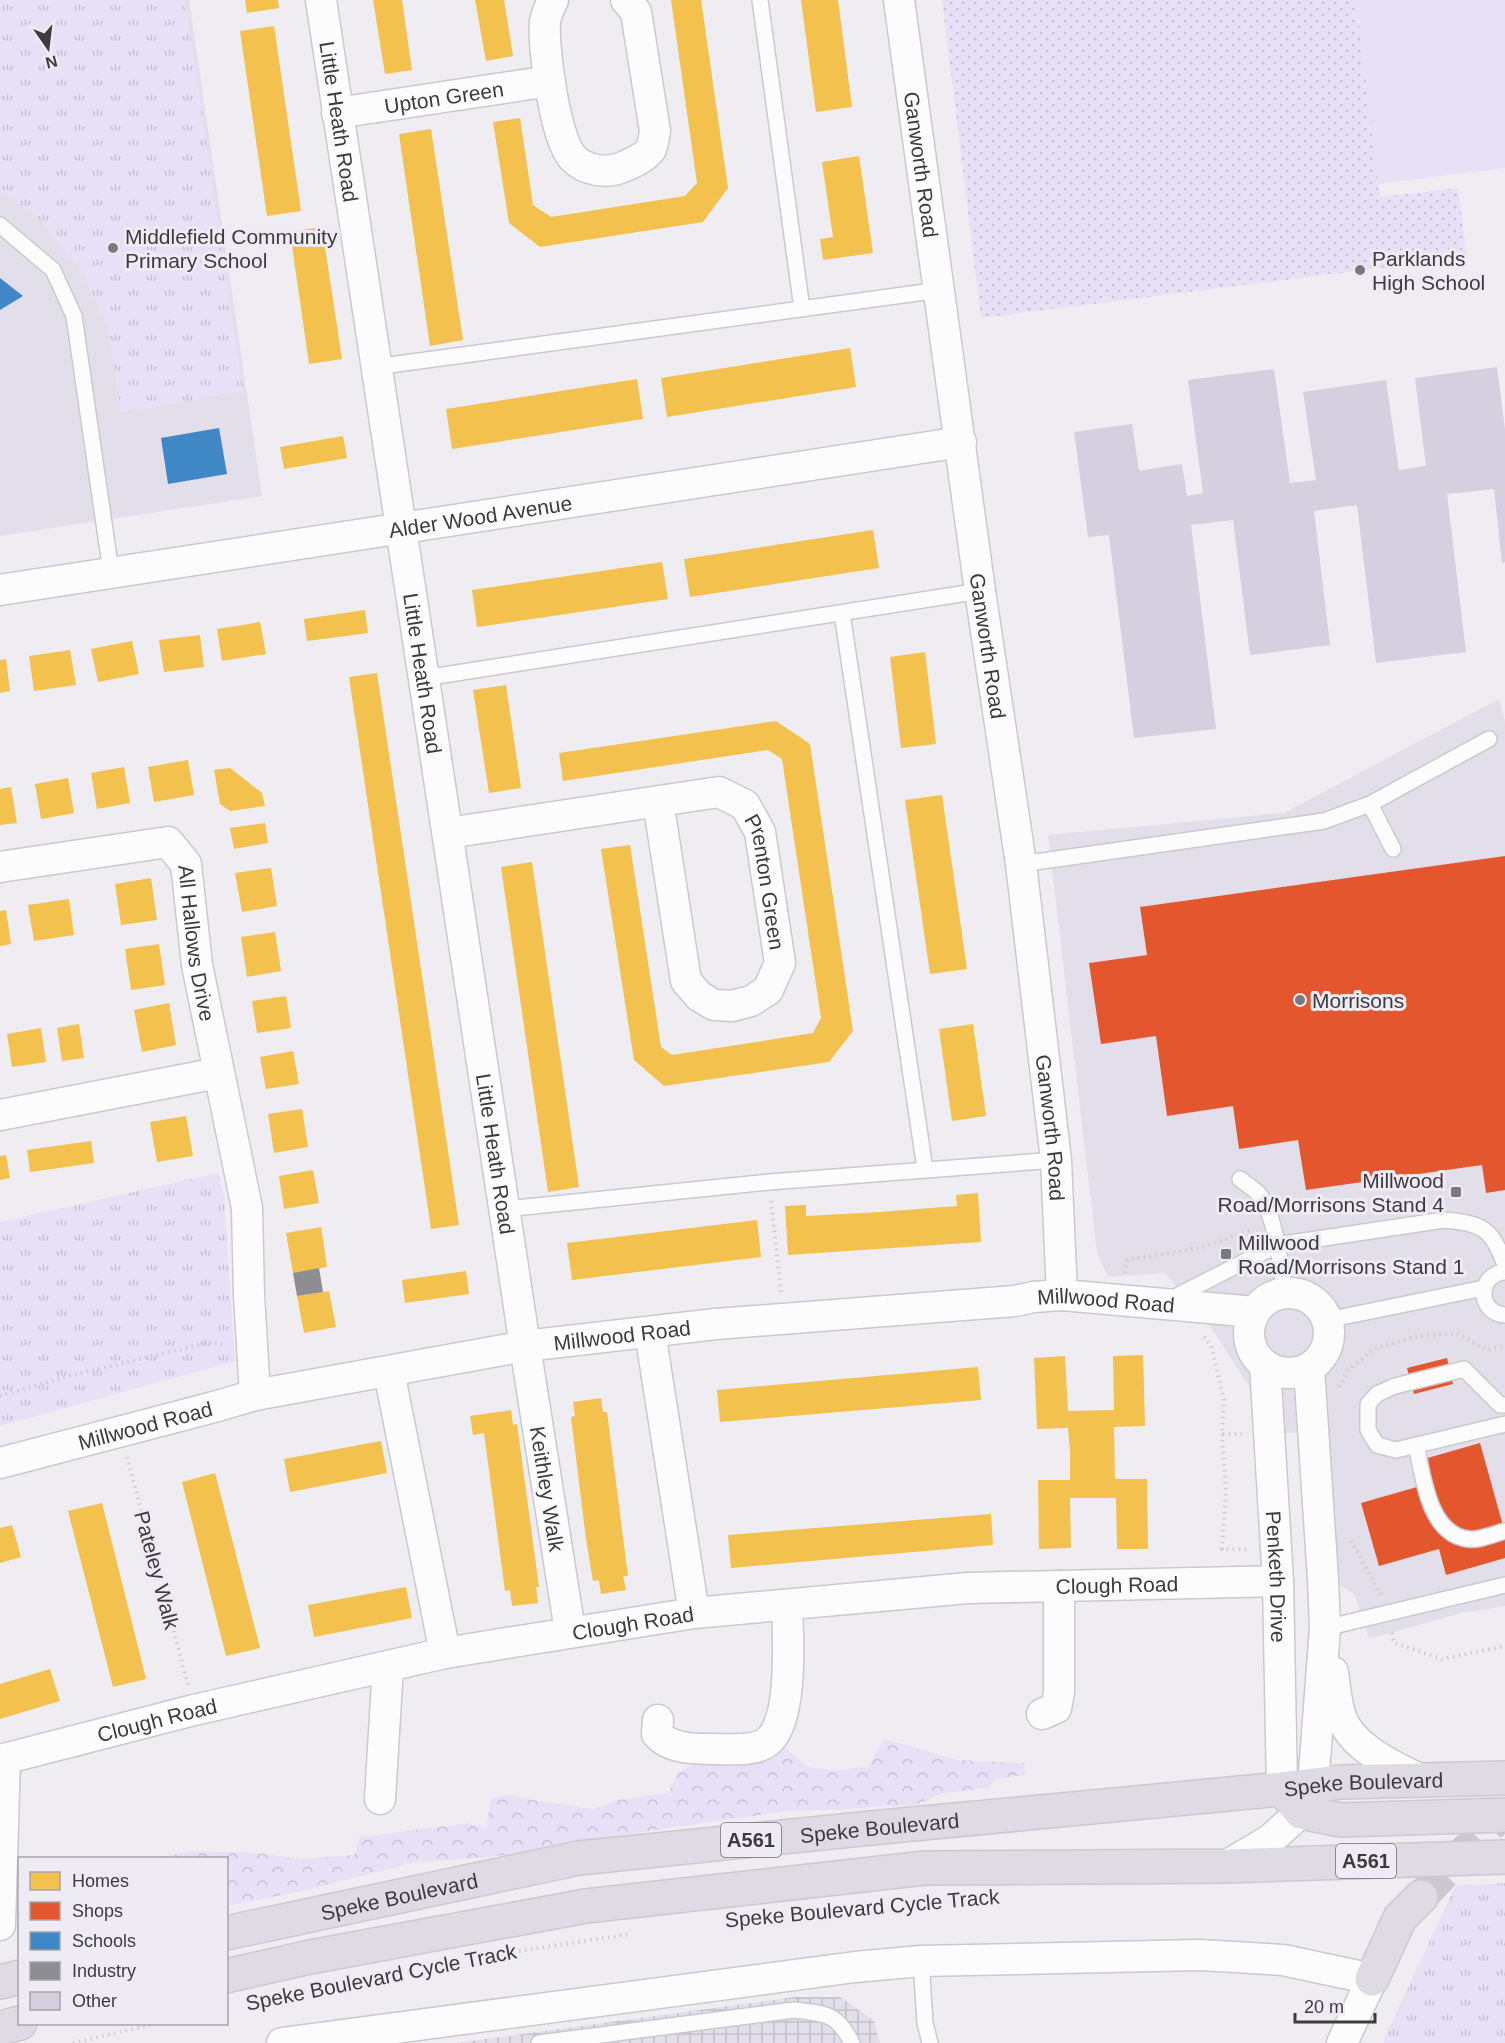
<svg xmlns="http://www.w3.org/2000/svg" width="1505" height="2043" font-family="Arial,sans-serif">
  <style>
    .built { fill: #e3dfea }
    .industrial { fill: url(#industrial-grid) }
    .grass { fill: url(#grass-tufts) }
    .forest { fill: url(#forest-crowns) }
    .park { fill: url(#park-dots) }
    .pitch { fill: #e8e0f6 }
    .homes { fill: #f2c14e }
    .shops { fill: #e4572e }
    .schools { fill: #3f88c5 }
    .industry { fill: #8d8d92 }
    .building { fill: #d5cfdf }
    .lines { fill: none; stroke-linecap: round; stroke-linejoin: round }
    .highway-tunnel { stroke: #cbc9ce; stroke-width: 33; stroke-dasharray: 33 16; stroke-linecap: butt }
    .lane-casing { stroke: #cbc9cd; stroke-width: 18 }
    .street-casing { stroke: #cbc9cd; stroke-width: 33 }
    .highway-casing { stroke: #cbcacc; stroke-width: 36 }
    .path { stroke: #cdcdcf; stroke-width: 4; stroke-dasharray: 1.5 4.5; stroke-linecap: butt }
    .lane { stroke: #fdfcfd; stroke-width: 15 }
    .street { stroke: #fdfcfd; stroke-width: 30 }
    .highway { stroke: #dedbe4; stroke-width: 33 }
    .poi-dot { fill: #7b797d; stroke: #eeebf4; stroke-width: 2 }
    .labels { text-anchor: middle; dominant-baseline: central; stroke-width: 6; stroke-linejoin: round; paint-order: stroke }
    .shield { fill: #eeebf4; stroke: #717075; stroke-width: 1.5 }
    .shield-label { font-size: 20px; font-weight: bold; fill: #3c3b3e }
    .street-label { font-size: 21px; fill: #3c3b3e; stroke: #eeebf4 }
    .poi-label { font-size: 21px; fill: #3c3b3e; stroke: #eeebf4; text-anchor: start }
  </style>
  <defs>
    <pattern id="industrial-grid" width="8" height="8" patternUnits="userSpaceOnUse" patternTransform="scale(1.5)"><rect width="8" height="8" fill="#e3dfea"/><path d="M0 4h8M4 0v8" fill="none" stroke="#c4c0ca"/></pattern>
    <pattern id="grass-tufts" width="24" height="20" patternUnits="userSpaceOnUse" patternTransform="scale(1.5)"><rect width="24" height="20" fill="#e8e0f6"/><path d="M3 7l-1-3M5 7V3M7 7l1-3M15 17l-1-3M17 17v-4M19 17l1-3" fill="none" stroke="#c8c1d4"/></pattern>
    <pattern id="forest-crowns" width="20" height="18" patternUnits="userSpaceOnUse" patternTransform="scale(1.5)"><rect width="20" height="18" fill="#e8e0f6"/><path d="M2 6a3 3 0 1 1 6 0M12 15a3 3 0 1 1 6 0" fill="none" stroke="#c8c1d4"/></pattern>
    <pattern id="park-dots" width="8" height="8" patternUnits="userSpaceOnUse" patternTransform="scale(1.5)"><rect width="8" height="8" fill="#e8e0f6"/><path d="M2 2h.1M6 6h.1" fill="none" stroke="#c8c1d4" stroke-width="1.8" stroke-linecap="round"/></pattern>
  </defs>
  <rect width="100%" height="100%" fill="#efedf2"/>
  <path class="built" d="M0,0H189L262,496L0,536Z
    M1499,699L1505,722V1606L1461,1613L1369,1639L1355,1595L1337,1583L1327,1431L1260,1434L1249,1386L1212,1329L1165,1273L1108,1277L1097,1253L1048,835L1284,813Z"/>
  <path class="industrial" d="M795,1997H840L874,2021L880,2043H456Z"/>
  <path class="grass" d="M0,0H185L243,391L121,413L108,326L79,268L32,212L0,192Z
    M218,1173L224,1196L235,1361L0,1426V1222Z
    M1505,1883V2043H1384V2039L1455,1886Z"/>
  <path class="forest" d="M883,1740L902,1744L957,1760L1024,1763L1026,1775L994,1779L990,1788L943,1793L915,1805L871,1807L837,1810H794L629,1834L491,1857L416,1862L306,1890L227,1906L226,1858H158L192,1851L257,1853L301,1859L354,1855L360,1837L468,1823L486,1828L491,1799L506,1794L526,1799L593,1809L618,1800L669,1793L676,1775L706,1756H767L784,1746L807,1767L837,1770L869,1766Z"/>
  <path class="park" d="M942,0H1356L1380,197L1458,188L1467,257L981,318Z"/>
  <path class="pitch" d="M1356,0H1505V168L1378,184Z"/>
  <path class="homes" d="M245,0H278L279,8L247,13Z
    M373,0H402L412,70L385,74Z
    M475,0H504L513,56L486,61Z
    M671,0H701L728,188L703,222L540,247L509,223L493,122L520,118L533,205L551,217L685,196L697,183Z
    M801,0H838L852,107L816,112Z
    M274,26L301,211L267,216L240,31Z
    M431,129L463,340L430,346L399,134Z
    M859,156L873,253L823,260L820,239L833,237L822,162Z
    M322,227L342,359L309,364L290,232Z
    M850,348L856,387L667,417L661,378Z
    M637,379L643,419L452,449L446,409Z
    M343,436L347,458L284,469L280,447Z
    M873,530L879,568L690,597L684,559Z
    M662,562L668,599L477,627L472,590Z
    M365,610L368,633L307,641L304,619Z
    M260,622L266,654L222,661L217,629Z
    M200,635L204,667L164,672L159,640Z
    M132,641L139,674L98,682L91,649Z
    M70,650L76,685L34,691L29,656Z
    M925,652L936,744L901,748L890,657Z
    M6,659L10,691L0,693V660Z
    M377,673L459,1225L431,1229L349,677Z
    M506,685L521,788L489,793L473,690Z
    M776,721L810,744L853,1031L829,1062L664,1086L634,1060L601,849L630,845L661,1047L672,1055L813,1033L821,1018L782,759L768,750L563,781L559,753Z
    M188,760L194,795L154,802L148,767Z
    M124,767L130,803L97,809L91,773Z
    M230,768L262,793L265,806L230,811L220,804L214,770Z
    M68,778L74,813L41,819L35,784Z
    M11,787L17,823L0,825V789Z
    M942,795L967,969L930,974L905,800Z
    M265,823L268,843L234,849L230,828Z
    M532,862L579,1187L548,1192L501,867Z
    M271,868L277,906L242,912L235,873Z
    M151,878L157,920L121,925L115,884Z
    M69,899L74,935L34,941L28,905Z
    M6,910L11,944L0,946V911Z
    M275,932L281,971L247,977L241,937Z
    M159,944L165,985L131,990L125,949Z
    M286,996L291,1028L257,1033L252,1001Z
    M169,1003L176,1045L142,1052L134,1010Z
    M79,1024L84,1058L62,1061L57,1028Z
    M973,1024L986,1116L952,1121L939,1029Z
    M41,1028L46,1062L12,1067L7,1034Z
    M293,1051L299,1084L266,1089L260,1057Z
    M302,1109L308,1147L274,1153L268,1114Z
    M186,1116L193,1156L157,1162L150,1122Z
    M91,1141L94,1163L30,1172L27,1150Z
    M6,1155L10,1178L0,1180V1156Z
    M313,1170L319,1203L284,1209L279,1176Z
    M978,1193L981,1242L788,1255L785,1206L806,1205V1216L880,1212L957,1206L956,1195Z
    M757,1220L761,1257L572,1280L567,1243Z
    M321,1227L327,1267L293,1273L286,1233Z
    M466,1271L469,1294L405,1303L402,1280Z
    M329,1291L336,1327L304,1333L297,1296Z
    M1143,1355L1145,1426L1114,1427L1115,1479H1147L1148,1549H1117L1116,1498H1070L1071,1548L1039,1549L1038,1480H1070V1451L1068,1428L1037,1429L1034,1358L1065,1356L1068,1411L1114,1410L1113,1356Z
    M978,1367L981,1400L720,1422L717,1390Z
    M601,1398L603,1412H607L628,1576H623L626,1590L601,1594L599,1580L593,1581L586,1539L571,1417L575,1416L573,1402Z
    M511,1410L513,1425L517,1424L539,1587H536L538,1603L512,1606L510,1590L505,1591L484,1433L473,1435L470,1416Z
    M381,1441L387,1473L290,1492L284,1459Z
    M215,1473L260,1648L226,1656L182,1482Z
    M102,1503L146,1679L113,1687L68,1511Z
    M991,1514L993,1545L731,1568L728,1535Z
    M12,1525L21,1557L0,1563V1528Z
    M406,1587L412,1618L314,1637L308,1605Z
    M50,1669L60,1701L0,1719V1684Z"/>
  <path class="shops" d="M1505,856V1190L1486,1193L1482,1165L1306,1190L1298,1140L1239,1149L1233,1106L1167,1116L1156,1036L1101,1044L1089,963L1147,955L1140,907Z
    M1447,1358L1453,1384L1414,1394L1407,1368Z
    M1480,1443L1505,1533V1558L1446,1575L1439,1549L1379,1566L1361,1503L1424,1485L1417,1461Z"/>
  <path class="schools" d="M0,278L23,296L0,310Z
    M219,428L227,474L168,484L161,438Z"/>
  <path class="industry" d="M319,1268L323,1292L297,1296L293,1273Z"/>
  <path class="building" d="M1497,367L1505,430V562L1502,563L1494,489L1447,494L1466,652L1376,663L1357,505L1314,511L1330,645L1250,655L1233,520L1191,525L1216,729L1134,738L1109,535L1088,537L1074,432L1132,424L1139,471L1182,464L1187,496L1203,493L1188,380L1274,369L1290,483L1316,480L1303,392L1386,380L1399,470L1426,466L1415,378Z"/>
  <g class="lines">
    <path class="highway-tunnel" d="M1421,1897L1505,1810"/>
    <defs>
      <path id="lane" d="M760,0L802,309
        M0,225L53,270L74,316L111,572
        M375,367L940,290
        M842,613L925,1169
        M424,678L980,591
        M1370,804L1393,849
        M1021,864L1324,821L1370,804L1489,739
        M1240,1179C1246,1184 1253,1188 1258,1193C1275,1211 1281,1268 1285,1293
        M505,1209L769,1182L1056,1160
        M1505,1272C1477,1274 1477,1313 1505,1315
        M1169,1300L1277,1245L1444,1220C1483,1223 1492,1229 1505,1265
        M1327,1320L1484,1288
        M1505,1405H1500L1464,1369L1395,1386L1377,1394L1368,1404V1430L1377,1445L1396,1450L1505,1424
        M1416,1445C1423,1475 1428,1534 1468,1539C1478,1541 1494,1534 1505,1531
        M1325,1628L1505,1585
        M921,1961L925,2023L930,2043
        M539,2043L794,2010C826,2014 836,2012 852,2043"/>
      <g id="street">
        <path id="s1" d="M321,0L525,1346L570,1631"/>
        <path d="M553,0C550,6 546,15 545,22C543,48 555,137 572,157C585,171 607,174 623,167C632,163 646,157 651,149C653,145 654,136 655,131L636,12L626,0"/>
        <path id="s2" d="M899,0L980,591L1021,864L1056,1160L1062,1295"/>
        <path id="s3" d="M337,113L550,81"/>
        <path id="s4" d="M0,590L961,442"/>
        <path id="s5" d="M448,833L719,792L745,805L760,832L780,963L768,990L751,1001L732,1006L714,1005L699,996L686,981L658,801"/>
        <path id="s6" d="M0,867L168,842L186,864L197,965L247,1208L249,1295L255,1395"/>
        <path d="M0,1115L218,1073"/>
        <circle cx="1289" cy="1333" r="40"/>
        <path d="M650,1332L694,1613"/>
        <path id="s7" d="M1265,1365L1278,1581L1282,1789"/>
        <path d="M389,1372L445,1653"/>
        <path id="s8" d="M0,1463L214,1407L255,1395L525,1346L716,1324L1015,1301L1033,1297L1062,1295L1255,1312"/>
        <path d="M1333,1672C1335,1686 1336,1700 1340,1714C1350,1747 1394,1767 1422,1780"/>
        <path d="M1042,1714L1056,1708L1059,1693V1586"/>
        <path d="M658,1720L657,1734C670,1749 695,1749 713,1749C729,1749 754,1752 767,1742C794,1722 788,1635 787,1605"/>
        <path id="s9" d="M0,1760L194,1710L445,1653L694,1613L968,1588L1278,1581"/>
        <path d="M380,1799L388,1666"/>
        <path d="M1226,1866L1270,1840L1301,1812L1313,1786L1325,1628L1323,1579L1309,1368"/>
        <path d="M0,1925L5,1759"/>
        <path d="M282,2043L855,1967L921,1961L1200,1955L1283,1960L1372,1979L1342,2043"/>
      </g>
      <g id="highway">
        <path d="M1282,1789L1301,1812L1341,1820L1505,1815"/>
        <path id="s10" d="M226,1933L579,1858L871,1828L1282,1789L1341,1782L1505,1778"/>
        <path d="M226,1976L310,1957L586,1906L925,1868L1226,1866L1505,1857"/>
        <path d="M1372,1979L1400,1918L1421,1897"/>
        <path d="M0,1982L20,1977"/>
        <path d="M0,2028L20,2023"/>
      </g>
    </defs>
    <use href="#lane" class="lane-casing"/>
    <use href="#street" class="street-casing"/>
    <use href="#highway" class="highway-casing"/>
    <path class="path" d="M771,1201L781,1292
      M1125,1273L1127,1260L1199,1248L1254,1229
      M1204,1337L1211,1345L1224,1400L1222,1434H1242
      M1339,1387L1348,1370L1374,1349L1418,1336L1457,1333L1486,1350L1505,1346
      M0,1396L61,1378L211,1342L225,1345
      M1222,1434L1226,1491L1222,1549H1249
      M127,1457L188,1685
      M1351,1541L1381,1595
      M1392,1633L1394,1643L1442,1659L1505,1646
      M918,1901L934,1900
      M519,1951L630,1934
      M73,2043L155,2024"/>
    <use href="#lane" class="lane"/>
    <use href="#street" class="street"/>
    <use href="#highway" class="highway"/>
  </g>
  <g class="poi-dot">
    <circle cx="113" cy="248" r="6"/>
    <circle cx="1360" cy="270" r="6"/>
    <circle cx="1300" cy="1000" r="6"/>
    <rect x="1450" y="1186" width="12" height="12" rx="3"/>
    <rect x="1220" y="1248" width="12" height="12" rx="3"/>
  </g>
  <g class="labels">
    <g class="shield">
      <rect x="721" y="1823" width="60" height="34" rx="4.5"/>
      <rect x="1336" y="1844" width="60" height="34" rx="4.5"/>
    </g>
    <g class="shield-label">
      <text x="751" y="1840">A561</text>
      <text x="1366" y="1861">A561</text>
    </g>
    <g class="street-label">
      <text stroke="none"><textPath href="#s3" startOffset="108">Upton Green</textPath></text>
      <text stroke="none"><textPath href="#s1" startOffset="123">Little Heath Road</textPath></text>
      <text stroke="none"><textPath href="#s2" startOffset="166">Ganworth Road</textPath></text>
      <text stroke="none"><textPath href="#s4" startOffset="486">Alder Wood Avenue</textPath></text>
      <text stroke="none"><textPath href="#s2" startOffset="652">Ganworth Road</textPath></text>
      <text stroke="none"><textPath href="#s1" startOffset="681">Little Heath Road</textPath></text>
      <text stroke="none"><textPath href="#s5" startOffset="384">Prenton Green</textPath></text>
      <text stroke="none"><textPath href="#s6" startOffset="278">All Hallows Drive</textPath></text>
      <text stroke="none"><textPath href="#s2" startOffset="1138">Ganworth Road</textPath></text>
      <text stroke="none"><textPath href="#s1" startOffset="1167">Little Heath Road</textPath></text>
      <text stroke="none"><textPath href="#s8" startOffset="1122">Millwood Road</textPath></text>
      <text stroke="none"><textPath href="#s8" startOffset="636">Millwood Road</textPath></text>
      <text stroke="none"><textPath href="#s8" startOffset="150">Millwood Road</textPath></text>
      <text stroke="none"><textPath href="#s1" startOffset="1506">Keithley Walk</textPath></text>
      <text transform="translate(157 1570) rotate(75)">Pateley Walk</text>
      <text stroke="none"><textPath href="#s7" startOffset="212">Penketh Drive</textPath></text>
      <text stroke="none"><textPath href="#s9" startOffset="1134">Clough Road</textPath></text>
      <text stroke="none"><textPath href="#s9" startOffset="648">Clough Road</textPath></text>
      <text stroke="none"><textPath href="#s9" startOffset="162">Clough Road</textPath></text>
      <text stroke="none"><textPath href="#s10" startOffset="1149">Speke Boulevard</textPath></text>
      <text stroke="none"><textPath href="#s10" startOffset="663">Speke Boulevard</textPath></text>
      <text stroke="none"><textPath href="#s10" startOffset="177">Speke Boulevard</textPath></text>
      <text transform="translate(862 1908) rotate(-5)">Speke Boulevard Cycle Track</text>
      <text transform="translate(381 1977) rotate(-11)">Speke Boulevard Cycle Track</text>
    </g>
    <g class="poi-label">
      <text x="125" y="236">Middlefield Community<tspan x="125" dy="24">Primary School</tspan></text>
      <text x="1372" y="258">Parklands<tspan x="1372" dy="24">High School</tspan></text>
      <text x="1312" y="1000">Morrisons</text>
      <text x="1444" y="1180" text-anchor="end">Millwood<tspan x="1444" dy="24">Road/Morrisons Stand 4</tspan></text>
      <text x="1238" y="1242">Millwood<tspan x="1238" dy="24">Road/Morrisons Stand 1</tspan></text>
    </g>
  </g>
  <rect x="18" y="1857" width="210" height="168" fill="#eeebf4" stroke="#a7a5ab" stroke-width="1.5"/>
  <rect x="30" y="1872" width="30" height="18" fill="#f2c14e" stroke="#a7a5ab" stroke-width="1.5"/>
  <text x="72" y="1887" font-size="18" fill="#3c3b3e">Homes</text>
  <rect x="30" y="1902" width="30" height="18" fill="#e4572e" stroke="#a7a5ab" stroke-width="1.5"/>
  <text x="72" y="1917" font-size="18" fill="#3c3b3e">Shops</text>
  <rect x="30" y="1932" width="30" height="18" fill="#3f88c5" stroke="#a7a5ab" stroke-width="1.5"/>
  <text x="72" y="1947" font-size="18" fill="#3c3b3e">Schools</text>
  <rect x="30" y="1962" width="30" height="18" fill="#8d8d92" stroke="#a7a5ab" stroke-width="1.5"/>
  <text x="72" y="1977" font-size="18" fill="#3c3b3e">Industry</text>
  <rect x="30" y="1992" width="30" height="18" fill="#d5cfdf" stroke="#a7a5ab" stroke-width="1.5"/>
  <text x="72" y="2007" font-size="18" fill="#3c3b3e">Other</text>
  <g transform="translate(48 48) rotate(166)" stroke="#eeebf4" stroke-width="4.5" paint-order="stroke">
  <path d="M0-4.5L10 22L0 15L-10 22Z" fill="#3c3b3e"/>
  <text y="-9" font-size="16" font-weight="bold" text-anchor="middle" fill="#3c3b3e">N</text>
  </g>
  <path d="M1295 2013v9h80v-9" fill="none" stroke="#3c3b3e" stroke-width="3"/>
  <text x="1304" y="2013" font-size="18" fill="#3c3b3e" stroke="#eeebf4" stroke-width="4.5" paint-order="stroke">20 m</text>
</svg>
